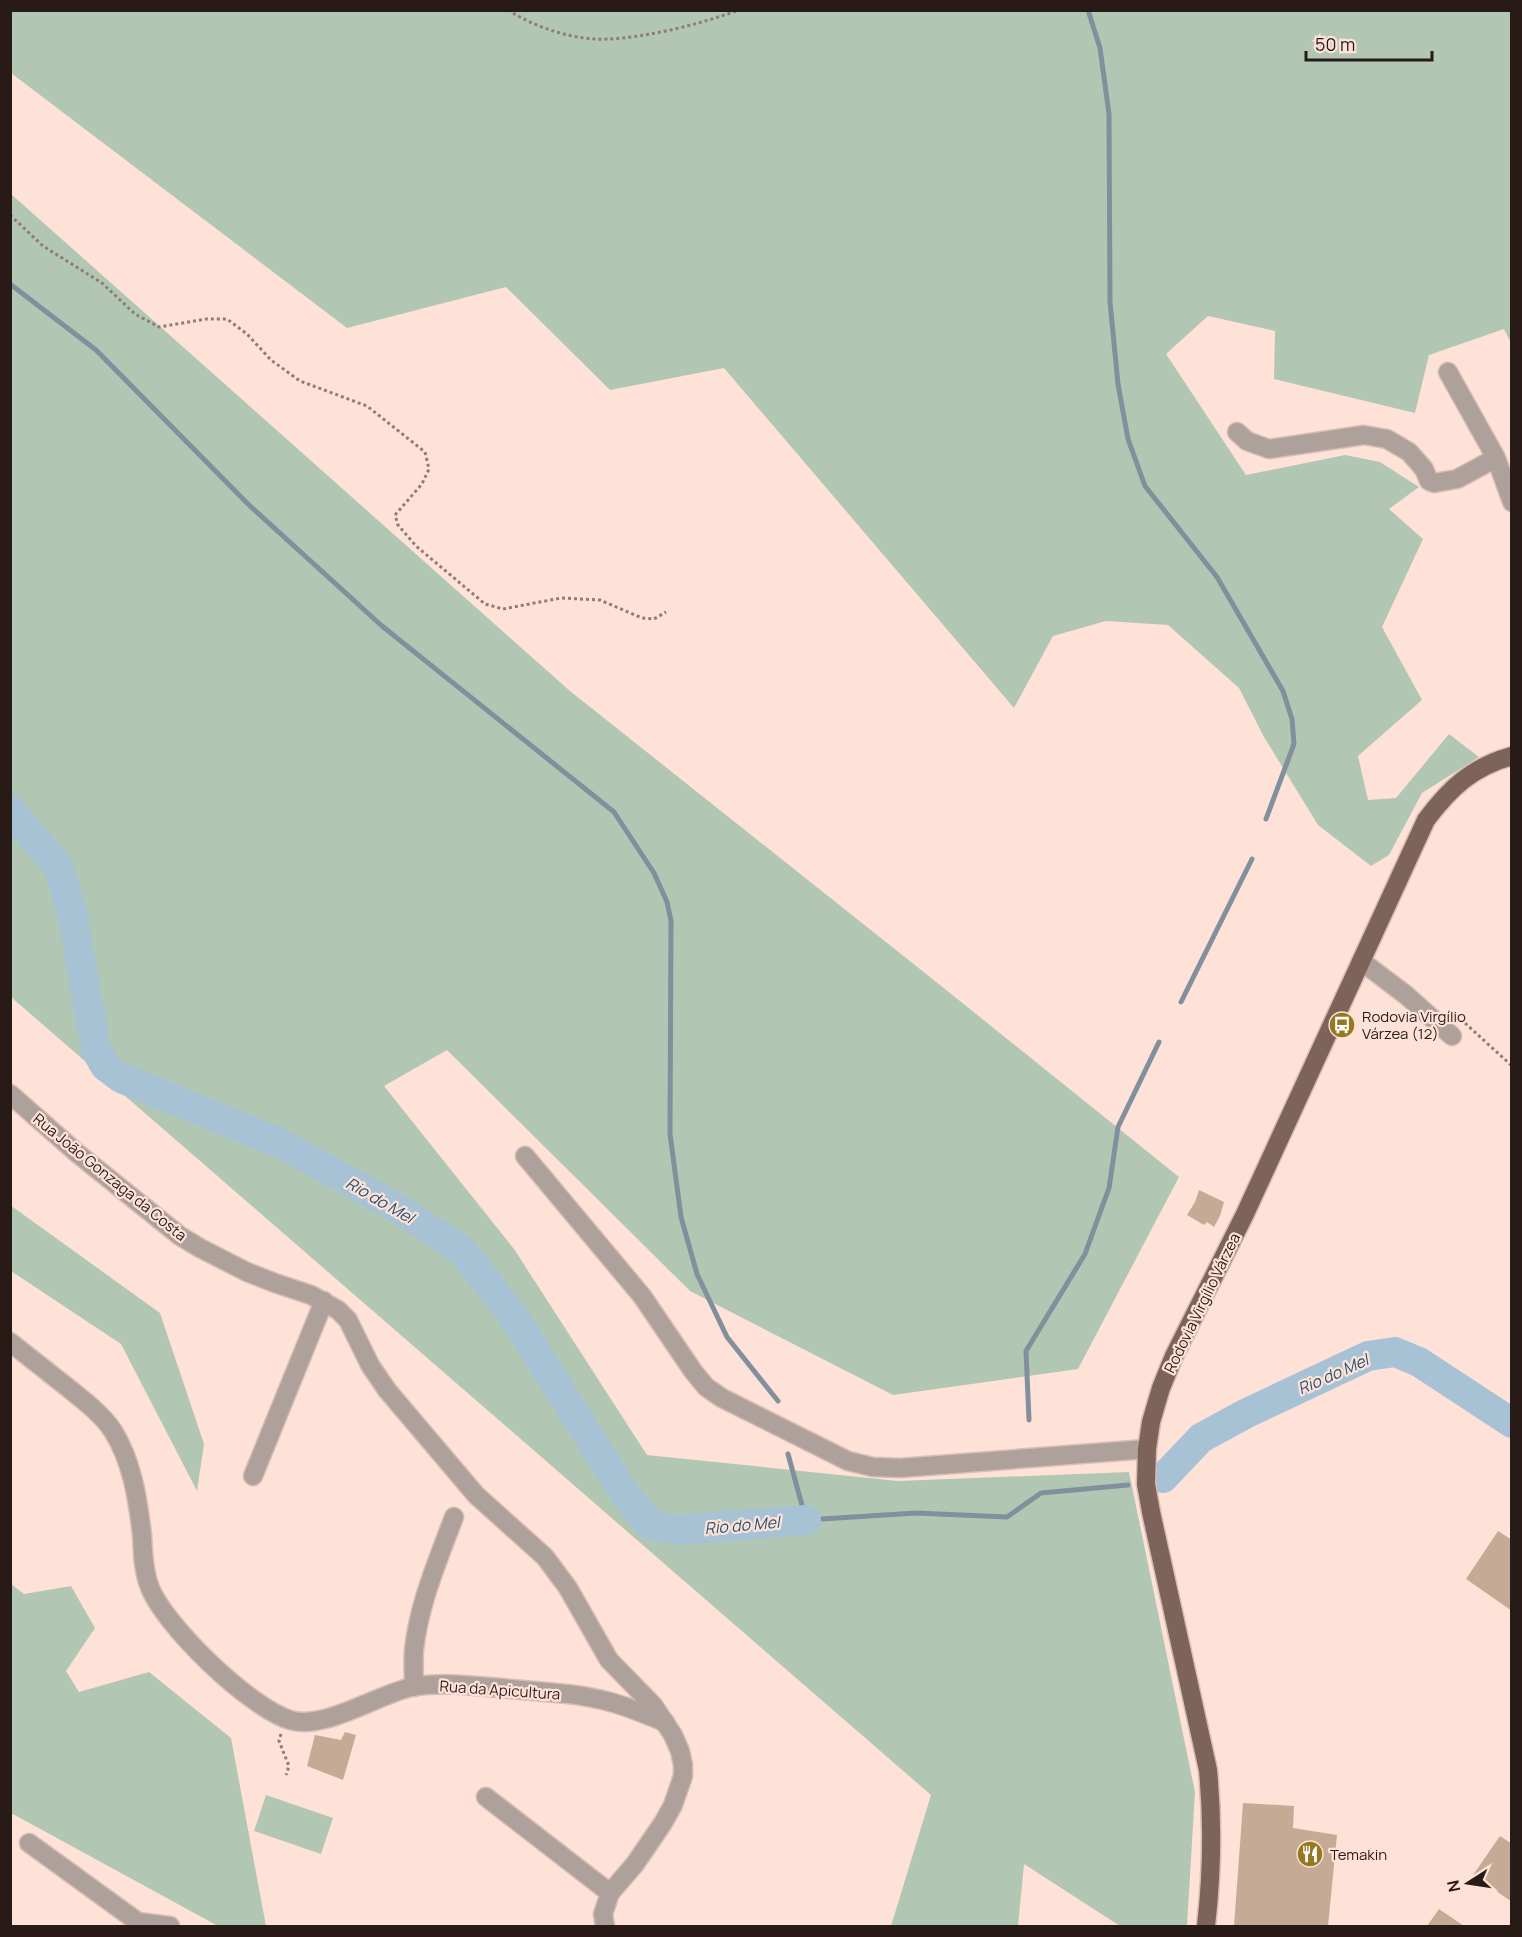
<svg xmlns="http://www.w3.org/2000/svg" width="1522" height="1937" font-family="Manrope,sans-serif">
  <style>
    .green { fill: #b2c7b3 }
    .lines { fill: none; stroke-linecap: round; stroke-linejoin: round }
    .stream { stroke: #81909c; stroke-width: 5 }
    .river { stroke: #a7c2d5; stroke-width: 30 }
    .building { fill: #c5ab95 }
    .minor-casing { stroke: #d7beb5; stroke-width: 21 }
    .major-casing { stroke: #d7beb5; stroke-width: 21 }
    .path { stroke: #917c75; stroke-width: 3; stroke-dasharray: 3 3; stroke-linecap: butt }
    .minor { stroke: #aea09a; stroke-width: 18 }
    .major { stroke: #7d635a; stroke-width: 18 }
    .labels { text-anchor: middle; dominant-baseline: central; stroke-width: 4.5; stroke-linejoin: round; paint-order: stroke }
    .poi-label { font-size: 15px; fill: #281b17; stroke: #fee2d8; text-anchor: start }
    .street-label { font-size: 15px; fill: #281b17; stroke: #fee2d8 }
    .water-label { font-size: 16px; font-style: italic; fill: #255471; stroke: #fee2d8 }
  </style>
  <rect width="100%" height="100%" fill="#fee2d8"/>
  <path class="green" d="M10,11H1511V343L1504,329L1429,355L1415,413L1274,379L1275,331L1208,316L1166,354L1246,475L1345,455L1380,462L1419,487L1389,509L1423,539L1382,627L1422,700L1358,756L1368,800L1396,798L1449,734L1479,757L1422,793L1389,855L1371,866L1318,825L1264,737L1239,688L1168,625L1106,621L1053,636L1014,708L724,368L610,390L506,287L347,328L11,73Z
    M11,194L570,691L945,989L1179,1177L1078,1369L893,1395L690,1291L447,1050L384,1086L514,1249L647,1455L898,1481L1129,1472L1195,1792L1187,1926H1120L1024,1864L1018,1926H891L931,1795L11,997Z
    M10,1205L160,1313L204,1444L197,1491L121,1344L11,1271Z
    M11,1584L24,1594L71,1586L95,1628L66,1671L79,1692L149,1672L231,1738L266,1926H218L11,1813Z
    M266,1795L333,1818L321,1854L254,1831Z"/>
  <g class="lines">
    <path class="stream" d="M1088,10L1100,48L1109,114L1110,302L1118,384L1128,439L1145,486L1217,577L1283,691L1292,719L1294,744L1266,819
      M10,284L96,350L249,505L382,626L614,812L654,873L667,902L671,921L670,1134L681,1217L697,1274L727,1337L778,1401
      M1181,1002L1252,859
      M1029,1420L1026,1351L1085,1254L1109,1188L1118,1127L1159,1042
      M788,1454L806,1520L916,1513L1007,1517L1041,1493L1128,1485"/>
    <path class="river" d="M10,810L58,866L72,912L96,1050L105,1066L121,1078L280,1143L392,1205L462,1250L514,1317L623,1491L651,1526L680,1530L806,1520
      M1163,1478L1201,1438L1247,1413L1368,1356L1395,1352L1419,1362L1512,1423"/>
  </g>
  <path class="building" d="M1199,1190L1224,1202L1220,1216L1214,1227L1207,1222L1204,1225L1187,1215L1195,1202Z
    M1498,1531L1512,1540V1611L1466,1579Z
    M345,1732L356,1735L343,1780L307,1766L315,1735L341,1740Z
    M1243,1803L1294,1806L1293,1828L1337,1835L1328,1926H1234Z
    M1500,1836L1512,1844V1902L1473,1875Z
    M1439,1909L1464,1926H1427Z"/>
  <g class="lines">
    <defs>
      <path id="minor" d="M1448,372L1496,458L1512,502
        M1237,432L1247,441L1269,449L1364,435L1387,439L1409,452L1424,469L1429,481L1434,483L1457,479L1496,458
        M1361,961L1406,995L1452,1036
        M10,1094L77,1153L180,1236L200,1248L247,1272L275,1283L311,1295L338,1310L348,1320L370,1365L387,1390L476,1495L545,1557L568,1588L609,1660L653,1705L673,1735L680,1751L683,1765V1776L673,1805L663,1823L635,1864L610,1893L603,1914L605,1926
        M525,1156L642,1296L693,1371L706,1387L722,1398L848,1461L873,1467L900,1468L1147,1449
        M10,1342C29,1357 48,1372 67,1387C83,1400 102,1414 113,1431C132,1461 138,1500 142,1535C143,1551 143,1569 149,1585C162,1624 250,1708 290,1720C325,1731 381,1692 416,1686C448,1682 480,1686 511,1689C544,1692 578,1693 610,1702C629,1707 647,1715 665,1722
        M253,1476L324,1301
        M414,1687C414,1674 413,1662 414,1650C419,1603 438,1560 454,1517
        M486,1797L610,1893
        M29,1843L138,1922L170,1926"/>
      <path id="major" d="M1206,1926C1212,1874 1213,1823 1208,1770L1151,1512L1146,1484L1147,1449L1151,1422L1161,1388L1174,1356L1245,1214L1426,820C1450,788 1472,767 1512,756"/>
    </defs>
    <use href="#minor" class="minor-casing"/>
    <use href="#major" class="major-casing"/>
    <path class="path" d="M508,10C536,28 576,41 609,39C650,37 700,24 739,10
      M10,215L43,246L102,283L135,314L159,327L206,319H227L247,334L271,360L300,381L367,406L425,452L429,469L422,484L395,515L398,525L416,546L485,604L503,609L561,598L600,600L642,618L654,619L666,612
      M1465,1023L1512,1066
      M281,1734L279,1741L289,1766L286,1775"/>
    <use href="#minor" class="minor"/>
    <use href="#major" class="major"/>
  </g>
  <defs>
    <symbol id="bus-disc" viewBox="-11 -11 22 22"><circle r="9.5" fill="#95781f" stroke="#fee2d8"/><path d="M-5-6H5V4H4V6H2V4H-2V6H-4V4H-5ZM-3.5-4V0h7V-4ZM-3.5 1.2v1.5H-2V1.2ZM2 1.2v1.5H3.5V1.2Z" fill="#fff"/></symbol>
    <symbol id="restaurant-disc" viewBox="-11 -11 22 22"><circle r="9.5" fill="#95781f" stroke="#fee2d8"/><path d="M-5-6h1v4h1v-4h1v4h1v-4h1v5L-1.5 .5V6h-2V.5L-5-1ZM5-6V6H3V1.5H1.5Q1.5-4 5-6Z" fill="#fff"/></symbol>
  </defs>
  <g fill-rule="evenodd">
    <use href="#bus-disc" x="1327" y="1010" width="30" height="30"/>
    <use href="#restaurant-disc" x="1295" y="1839" width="30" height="30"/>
  </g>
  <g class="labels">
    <g class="poi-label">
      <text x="1362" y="1016">Rodovia Virgílio<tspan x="1362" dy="17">Várzea (12)</tspan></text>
      <text x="1330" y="1854">Temakin</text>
    </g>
    <g class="street-label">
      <text transform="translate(110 1177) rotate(39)">Rua João Gonzaga da Costa</text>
      <text transform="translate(1202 1303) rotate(-64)">Rodovia Virgílio Várzea</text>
      <text transform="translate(500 1690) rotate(4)">Rua da Apicultura</text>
    </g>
    <g class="water-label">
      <text transform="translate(380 1200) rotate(30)">Rio do Mel</text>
      <text transform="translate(1333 1374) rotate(-24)">Rio do Mel</text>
      <text transform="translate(742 1525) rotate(-5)">Rio do Mel</text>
    </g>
  </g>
  <rect width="1522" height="1937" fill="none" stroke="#281b17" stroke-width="24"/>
  <g transform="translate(1468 1883) rotate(258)" stroke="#fee2d8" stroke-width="4.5" paint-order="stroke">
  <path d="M0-4.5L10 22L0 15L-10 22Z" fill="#281b17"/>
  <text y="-9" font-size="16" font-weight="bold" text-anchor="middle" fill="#281b17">N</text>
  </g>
  <path d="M1306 51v9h126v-9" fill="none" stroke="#281b17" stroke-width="3"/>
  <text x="1315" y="51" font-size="18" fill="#281b17" stroke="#fee2d8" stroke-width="4.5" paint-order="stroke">50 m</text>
</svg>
